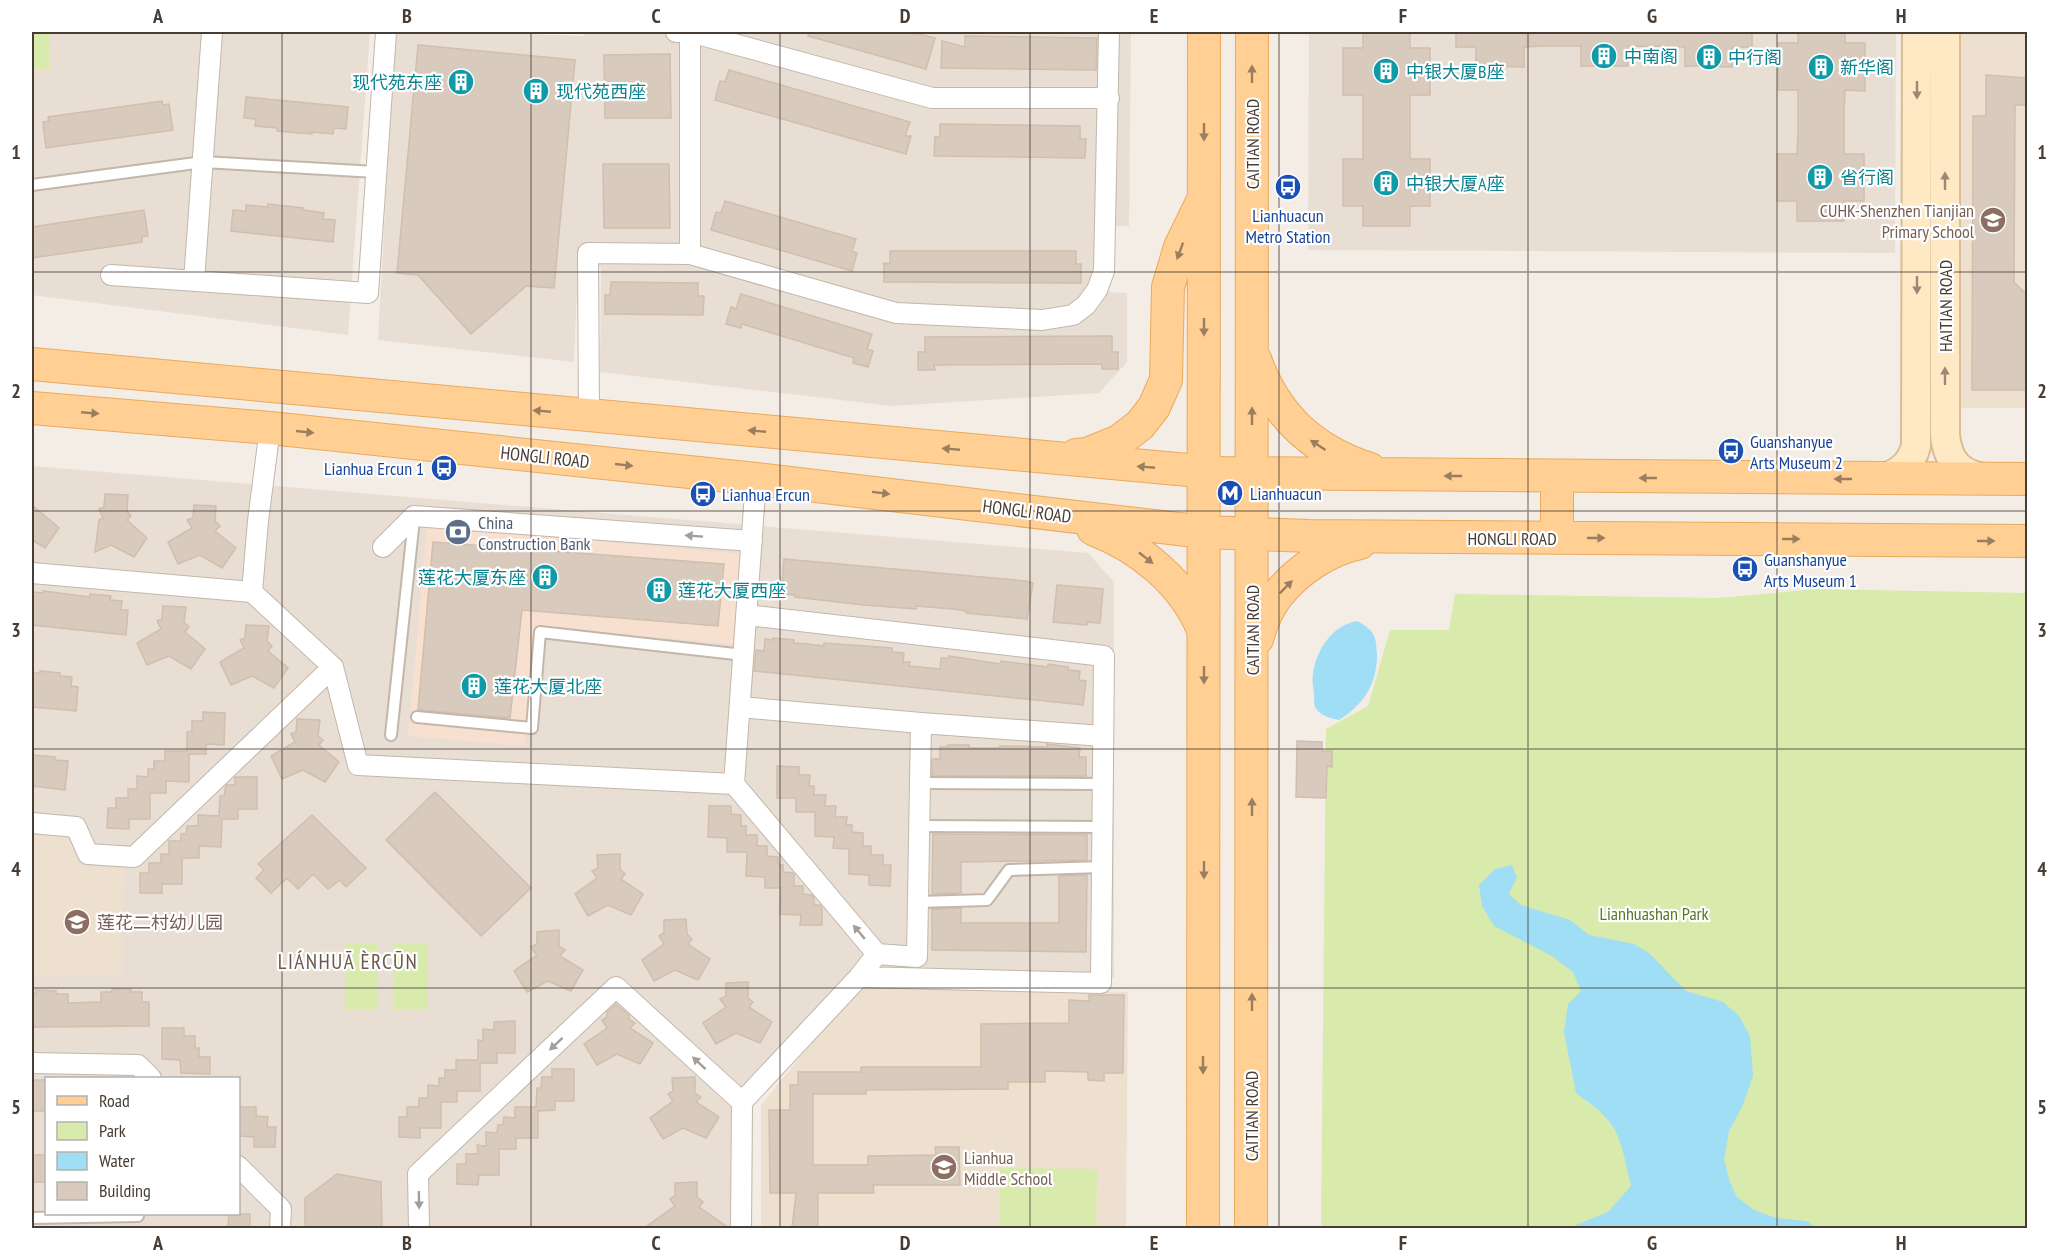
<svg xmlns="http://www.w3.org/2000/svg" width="2059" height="1260" font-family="'PT Sans Narrow','Noto Sans SC',sans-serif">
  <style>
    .residential { fill: #e8ded3; fill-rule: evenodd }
    .commercial { fill: #f7e0d0 }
    .education { fill: #eee0cf }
    .green { fill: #d8eaac }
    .water { fill: #9fdef4 }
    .building { fill: #d9cabe; stroke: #d1bead; stroke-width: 1.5 }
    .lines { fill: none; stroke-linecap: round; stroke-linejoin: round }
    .lane-casing { stroke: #c3b6ab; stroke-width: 14 }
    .street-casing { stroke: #c3b6ab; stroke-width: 22 }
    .secondary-casing { stroke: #d9bd95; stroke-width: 32 }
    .primary-casing { stroke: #e9aa5e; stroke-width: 34 }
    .lane { stroke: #fff; stroke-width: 10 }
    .street { stroke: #fff; stroke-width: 20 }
    .secondary { stroke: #ffe8c4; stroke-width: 28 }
    .primary { stroke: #ffcf93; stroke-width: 32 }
    .oneway { fill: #9a7f5f }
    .oneway2 { fill: #9a8a75 }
    .oneway3 { fill: #a39e9a }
    .grid { fill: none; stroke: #473d35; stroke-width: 1.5; stroke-opacity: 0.55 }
    .labels { text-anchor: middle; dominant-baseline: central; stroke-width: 4.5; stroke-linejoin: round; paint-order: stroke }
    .culture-label { font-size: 18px; fill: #0d838f; stroke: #fff; text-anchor: start }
    .street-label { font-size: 18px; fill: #473d35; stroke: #fff }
    .education-label { font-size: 18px; fill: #785e54; stroke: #fff; text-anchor: start }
    .transit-label { font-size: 18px; fill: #164399; stroke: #fff; text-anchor: start }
    .service-label { font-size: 18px; fill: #4e5e75; stroke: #fff; text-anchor: start }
    .park-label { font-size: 18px; fill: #537b25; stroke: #fff }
    .quarter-label { font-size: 21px; letter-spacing: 1.5px; fill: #6a594b; stroke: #fff }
    .neatline { fill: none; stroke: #473d35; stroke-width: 2 }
    .grid-label { font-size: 20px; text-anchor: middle; font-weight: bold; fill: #473d35 }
  </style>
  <rect width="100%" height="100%" fill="#f4ede6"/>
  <path class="residential" d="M32,32H370L348,335L32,295Z
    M395,32H460L583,36L584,32H1131L1129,226H1110L1109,292L1127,293V362L1099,393L892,406L600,372L601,267L578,266L574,362L378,340Z
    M1309,32H1896L1895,253L1308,250Z
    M32,466L1088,553L1114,582V978L873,969L753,1101L752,1228H32ZM46,1078H238V1214H46Z"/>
  <path class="commercial" d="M427,526L742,554L733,644L536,627L525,746L408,736Z"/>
  <path class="education" d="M1959,32H2027V408H1957Z
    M32,829L69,833L79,866L123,869L122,976L32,975Z
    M859,985L1128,992L1126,1228H761V1105Z"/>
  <path class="green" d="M32,32H50L49,69H32Z
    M1817,589L2027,593V1228H1321L1326,729L1368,706L1390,630H1449L1455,594L1719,598Z
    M345,943H378V1009H345Z
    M394,943H428V1009H394Z
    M1000,1168L1097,1169L1096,1228H1000Z"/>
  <path class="water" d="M1358,621C1361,623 1366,626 1369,629C1377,636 1376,645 1377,655C1377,685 1363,705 1339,720C1330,718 1320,716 1315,707C1314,703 1314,696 1314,693C1313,687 1312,680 1313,674C1316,650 1333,624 1358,621Z
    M1512,865L1517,877L1509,894L1521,905L1570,920L1589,935L1634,944L1649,953L1686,991L1723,1002L1739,1016L1750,1036L1753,1076L1742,1107L1729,1131L1724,1159L1729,1179L1736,1196L1754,1210L1776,1218L1806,1221L1817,1228H1569L1608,1212L1631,1186C1626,1167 1623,1140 1611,1124C1602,1111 1588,1102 1576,1093L1564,1032L1568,1004L1581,991L1573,972L1552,956L1494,926L1482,906L1479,885L1495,869Z"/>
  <path class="building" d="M809,32H910L935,38L926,69L808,36Z
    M1363,32H1410V48H1430V95H1410V159H1430V206H1410V226H1363V206H1343V159H1363V95H1343V48H1363Z
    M1456,32H1752V47H1732V67L1685,66V47L1628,46V66H1581V46H1543L1524,47V67L1476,66V47H1456Z
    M1798,32H1845V43H1865V91L1845,90L1844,110V154H1864V201H1844V221H1797V201H1777V154H1797L1798,134V90H1778V43H1798Z
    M965,36L1097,38L1096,70L941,68L942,41L965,47Z
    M418,45L575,60L554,288L526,286L471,334L418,275L397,273Z
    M670,54L671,118H605L604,55Z
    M729,70L910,122L905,136H911L906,154L715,100L720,81L725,82Z
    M1986,75L2028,78V105H2015L2014,282L2028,296V390H1972L1973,116H1986Z
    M246,97L348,107L346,129L334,128L333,134L312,132V134L277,131V128L255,126L256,119L244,118Z
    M162,101L163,105L169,104L173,130L46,148L43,122L49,121L48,117Z
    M940,124L1080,126V139H1086L1085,158L934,156L935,137H940Z
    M603,164H669L670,228H604Z
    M725,201L856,239L852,251L857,253L852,271L711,230L716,212L721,213Z
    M268,204L303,208V210L324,213L323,219L335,220L333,242L231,231L233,210L246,211V205L268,207Z
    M144,210L148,236L142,237V242L32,258V227Z
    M890,251H1076V264H1081V283L884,282V263L890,264Z
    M611,282L698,283V296H704L703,315L605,314V295H610Z
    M741,294L872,334L867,349L873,351L868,367L853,363L854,358L742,324L741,328L726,324L731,307L736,309Z
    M1112,336V352H1118V369H1102V364L934,365L935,370H918V352H925V337Z
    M105,494L128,495L127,511L131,516L127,520L147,538L134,557L111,545L95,552L99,520L103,518L99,509L104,507Z
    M32,505L59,528L45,548L32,540Z
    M194,505L216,506L215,521L220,526L215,531L236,548L222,568L200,555L178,564L168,542L192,528L187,520L193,518Z
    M433,542L724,564L718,626L522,610L510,718L418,710Z
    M784,559L1025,581L1033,583L1027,619L966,613V611L953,609L916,606V609L864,605L795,597V595L781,594Z
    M1057,585L1103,589L1100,623L1087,622V625L1053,622Z
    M43,591L90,597V594L111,596L110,600L122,601L121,610H128L126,635L32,625L33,592L43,593Z
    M163,606L186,607L184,622L189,627L185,632L205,649L191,669L169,656L147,665L137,643L161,629L157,621L162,619Z
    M246,625L269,626L267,641L272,646L268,651L288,668L274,688L252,676L231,685L220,662L244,648L240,640L245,638Z
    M773,638L794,640V643L808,644L824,646V643L892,648V652L904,653L903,662H910L909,666L940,669L941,658H949V656L1000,664L1001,661L1048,667V664L1068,667V670L1080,671L1079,680L1086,681L1083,705L754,671L756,650L764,651L765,639L773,640Z
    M40,671L60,673V676L72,677L71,686L78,687L76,711L32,707V673H40Z
    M203,712L225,713L224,745L206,744V754H189V782L166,781V793H150V819H129V829L107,828L108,808H116V798H128V789H137V776L148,777V769H154V761H165V751H187V732L192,731V721H203Z
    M297,719L320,720L318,736L323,740L319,745L339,762L325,782L303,770L282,779L271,756L295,742L291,734L296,732Z
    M1297,741L1322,742V751H1332V767L1327,766L1326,798L1296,797Z
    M1047,744L1080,748L1079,757H1086V776H932V759H940V747H948V745H969V748H1000V746L1047,747Z
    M32,755L55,757V760L68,761L65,790L32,786Z
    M777,766L799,767V775H810L809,786H814V795H826L825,806H836L835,817H847L846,825H852V832L863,833V846H871V855H883V865H891L890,886L869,885V875L849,874V849L833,848L834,837L815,836V812H796V798H777Z
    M235,777H257V809H238V819H222L221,847L199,846V858H182V884H162V893H140V873H149V863H161V854H169V841H181V834H186L187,826H198V815L219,816L220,796H224L226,785H235Z
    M435,792L531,888L481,936L386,840Z
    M709,806H731V814L741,815V826H746V835H757V846H767V856L778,857V864L783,865V872L793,873L794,874V886H803V894L812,895L814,898V905H820L822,908V925H800L801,915L780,914L781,888H765V877L746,876L747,852H727V838L708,837Z
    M312,815L366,868L346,887L340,880L328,889L313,874L298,889L287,878L271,893L256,878L264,870L258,864Z
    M933,834L1087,835V860L961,862V893L932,894Z
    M620,854V869L625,874L621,879L643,894L631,915L608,905L588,916L575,894L597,878L592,871L598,868L597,855Z
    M1087,875L1086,952L932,950V909L961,908V923H1059V876Z
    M686,919L687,934L692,939L688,944L710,959L698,980L675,970L654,981L642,960L664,944L659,936L664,933V920Z
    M559,930V946L565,950L560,956L583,970L571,991L548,981L527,992L514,971L537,955L531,947L537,944V932Z
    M748,982V998L753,1002L749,1007L772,1022L760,1043L736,1033L716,1044L703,1023L726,1007L720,999L726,996V983Z
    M112,989H131V992H142V1002H149V1026L32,1027V993H36V990L56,991V994H68V1003L101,1002V992H112Z
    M1089,995H1124L1123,1073H1104V1081L1088,1080V1072L1045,1071V1082H1008V1089L866,1090V1094H813V1165H868V1156L936,1155L935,1147H959L960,1185H873L874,1193H818V1228H792L796,1193H770L769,1110H790V1085H798V1072H861V1067H981V1024L1069,1023V1000L1089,1001Z
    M616,1004L629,1015V1019L635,1023L630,1028L653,1043L640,1064L617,1054L597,1065L584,1044L607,1028L602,1020L607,1017V1012Z
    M515,1021V1053H497V1063H480V1091H457V1102H441V1128H420V1138L399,1137V1117H407V1107H419V1098H428V1085L439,1086V1078H445V1070H456V1060H478V1040L483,1041V1029L494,1030V1022Z
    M162,1028H184V1036H195V1048H199V1057H210V1074L181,1073L180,1060L162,1059Z
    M552,1069H574V1101H555V1110L538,1111V1138H516V1149H499V1175H479L478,1185L457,1184V1164H466V1154H478L477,1145L486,1146V1132L497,1133L498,1125H503L504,1117L515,1118V1107H536L537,1088H541L542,1077H552Z
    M695,1077V1093L701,1097L696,1102L719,1117L706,1138L683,1128L663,1139L650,1118L673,1101L668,1094L673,1091L672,1078Z
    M32,1080H46V1111H32Z
    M238,1107H256V1116L268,1117L267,1127H276L275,1147H254V1137L238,1136Z
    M32,1155H46V1182H32Z
    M337,1174L381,1182L382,1228H305V1198Z
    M697,1182V1197L703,1202L699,1207L729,1228H644L675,1206L670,1199L675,1196V1183Z
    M229,1214H250V1228L228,1227Z"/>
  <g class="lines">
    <defs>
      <path id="lane" d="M32,185L203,162L376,172
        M417,717L532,728L540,632L744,655
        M391,735L414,519
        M920,783L1102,784
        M919,826L1102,827
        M918,902L987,900L1009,870L1102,867
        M32,1218L138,1216"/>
      <path id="street" d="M676,32H690L932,98H1109
        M690,254V32
        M111,275L368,293L386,32
        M194,281L212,32
        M589,415L588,253L690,254L896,313L1042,320L1073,315L1086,305L1097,290L1104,271L1109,32
        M756,479L734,784L877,954L859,977
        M383,547L414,516L752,541
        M32,573L252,592L333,667L134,857L88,854L76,827L32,823
        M252,592L258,521L270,428
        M341,698L333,667L358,765L734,784
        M740,707L921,723L1103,736
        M877,954L917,957L921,723
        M32,1063L138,1065L151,1078
        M238,1166L281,1209L280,1228
        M419,1228L418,1174L616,987L742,1102
        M741,1228L742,1102L859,977L1101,983L1104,656L747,615"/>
      <path id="secondary" d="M1945,32V435C1948,463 1960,475 1989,479
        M1877,479C1897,476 1911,466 1916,446L1917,32"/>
      <path id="primary" d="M1255,359C1275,416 1313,451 1370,469
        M32,364L1221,473L2028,479
        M32,408L270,428L756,479L1204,532L1309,536L2028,541
        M1076,455L1087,454L1119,441L1140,425L1154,407L1166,380L1168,287L1180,247L1201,204
        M1557,477V538
        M1093,529C1140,547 1184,583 1203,630
        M1257,639C1261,625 1267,608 1277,596C1296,571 1329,549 1360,543
        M1203,1228L1204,32
        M1251,1228L1252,32"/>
    </defs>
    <use href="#lane" class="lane-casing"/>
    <use href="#street" class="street-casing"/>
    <use href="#secondary" class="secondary-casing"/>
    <use href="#primary" class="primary-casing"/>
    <use href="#lane" class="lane"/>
    <use href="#street" class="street"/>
    <use href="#secondary" class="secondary"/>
    <use href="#primary" class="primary"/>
  </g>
  <defs><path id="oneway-solid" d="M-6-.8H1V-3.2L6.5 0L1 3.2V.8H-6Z" transform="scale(1.5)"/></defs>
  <g class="oneway">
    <use href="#oneway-solid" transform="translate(1252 74) rotate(-90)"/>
    <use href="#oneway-solid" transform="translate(1204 132) rotate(90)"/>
    <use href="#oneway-solid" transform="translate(1180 251) rotate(110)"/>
    <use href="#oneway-solid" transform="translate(1204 327) rotate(90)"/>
    <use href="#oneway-solid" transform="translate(542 411) rotate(-175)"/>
    <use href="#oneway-solid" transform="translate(90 413) rotate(5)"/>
    <use href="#oneway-solid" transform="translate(1252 416) rotate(-90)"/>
    <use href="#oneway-solid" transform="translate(757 431) rotate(-175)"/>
    <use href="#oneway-solid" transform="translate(305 432) rotate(6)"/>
    <use href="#oneway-solid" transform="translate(1318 445) rotate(-147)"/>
    <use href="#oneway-solid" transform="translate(951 449) rotate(-175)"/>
    <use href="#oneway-solid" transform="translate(624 465) rotate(6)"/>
    <use href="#oneway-solid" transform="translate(1146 467) rotate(-175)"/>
    <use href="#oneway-solid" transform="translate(1453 476) rotate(-180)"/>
    <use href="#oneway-solid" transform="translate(1648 478) rotate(-180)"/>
    <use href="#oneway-solid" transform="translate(1843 479) rotate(-180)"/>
    <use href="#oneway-solid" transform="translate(881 493) rotate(7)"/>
    <use href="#oneway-solid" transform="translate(1596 538)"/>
    <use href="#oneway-solid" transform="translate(1791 539)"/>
    <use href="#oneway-solid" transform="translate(1986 541)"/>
    <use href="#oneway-solid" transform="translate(1146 558) rotate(38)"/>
    <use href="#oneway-solid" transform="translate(1286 587) rotate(-45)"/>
    <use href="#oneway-solid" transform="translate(1204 675) rotate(90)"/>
    <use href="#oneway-solid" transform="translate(1252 807) rotate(-90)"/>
    <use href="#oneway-solid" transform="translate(1204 870) rotate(90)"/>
    <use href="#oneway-solid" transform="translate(1252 1002) rotate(-90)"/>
    <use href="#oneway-solid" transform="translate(1203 1065) rotate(90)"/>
  </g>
  <g class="oneway2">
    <use href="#oneway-solid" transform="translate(1917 90) rotate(90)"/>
    <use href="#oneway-solid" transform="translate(1945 181) rotate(-90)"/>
    <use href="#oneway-solid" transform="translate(1917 285) rotate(90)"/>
    <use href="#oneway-solid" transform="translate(1945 376) rotate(-90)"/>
  </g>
  <g class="oneway3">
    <use href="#oneway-solid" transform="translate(694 536) rotate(-176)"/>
    <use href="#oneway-solid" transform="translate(859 932) rotate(-130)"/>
    <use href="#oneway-solid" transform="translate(556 1044) rotate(137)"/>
    <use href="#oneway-solid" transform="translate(699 1063) rotate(-137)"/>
    <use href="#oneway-solid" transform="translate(419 1200) rotate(89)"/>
  </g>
  <path class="grid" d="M282,32V1228M531,32V1228M780,32V1228M1030,32V1228M1279,32V1228M1528,32V1228M1777,32V1228M32,272H2028M32,511H2028M32,749H2028M32,988H2028"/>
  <defs>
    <symbol id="building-disc" viewBox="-11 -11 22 22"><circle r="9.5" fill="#0f9aa8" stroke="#fff"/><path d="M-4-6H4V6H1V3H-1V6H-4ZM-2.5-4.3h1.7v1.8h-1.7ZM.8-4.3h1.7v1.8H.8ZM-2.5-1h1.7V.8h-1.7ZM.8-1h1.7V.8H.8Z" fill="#fff"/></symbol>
    <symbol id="bus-disc" viewBox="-11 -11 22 22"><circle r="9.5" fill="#1a4fb4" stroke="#fff"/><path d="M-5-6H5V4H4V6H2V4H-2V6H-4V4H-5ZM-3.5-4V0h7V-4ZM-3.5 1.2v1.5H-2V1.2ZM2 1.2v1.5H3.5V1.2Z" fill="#fff"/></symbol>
    <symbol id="school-disc" viewBox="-11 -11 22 22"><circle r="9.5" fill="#8d6e63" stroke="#fff"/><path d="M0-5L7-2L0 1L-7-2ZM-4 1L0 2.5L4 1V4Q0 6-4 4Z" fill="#fff"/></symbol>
    <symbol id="metro-disc" viewBox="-11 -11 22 22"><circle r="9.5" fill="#1a4fb4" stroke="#fff"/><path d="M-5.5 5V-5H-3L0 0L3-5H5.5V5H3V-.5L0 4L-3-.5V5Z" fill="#fff"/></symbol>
    <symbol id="bank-disc" viewBox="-11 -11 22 22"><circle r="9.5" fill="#5c6f8a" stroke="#fff"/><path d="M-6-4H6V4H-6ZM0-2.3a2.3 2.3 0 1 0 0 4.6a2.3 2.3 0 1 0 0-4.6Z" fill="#fff"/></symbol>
  </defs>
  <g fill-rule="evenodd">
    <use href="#building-disc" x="1589" y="41" width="30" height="30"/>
    <use href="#building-disc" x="1694" y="42" width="30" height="30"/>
    <use href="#building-disc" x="1806" y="52" width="30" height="30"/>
    <use href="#building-disc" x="1371" y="56" width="30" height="30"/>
    <use href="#building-disc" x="446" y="67" width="30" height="30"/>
    <use href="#building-disc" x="521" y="76" width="30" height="30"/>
    <use href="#building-disc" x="1805" y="162" width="30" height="30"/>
    <use href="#building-disc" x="1371" y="168" width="30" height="30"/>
    <use href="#bus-disc" x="1273" y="172" width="30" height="30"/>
    <use href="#school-disc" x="1978" y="205" width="30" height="30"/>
    <use href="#bus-disc" x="1716" y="436" width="30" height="30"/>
    <use href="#bus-disc" x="429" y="453" width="30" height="30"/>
    <use href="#metro-disc" x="1215" y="478" width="30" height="30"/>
    <use href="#bus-disc" x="688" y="479" width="30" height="30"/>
    <use href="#bank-disc" x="443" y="517" width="30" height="30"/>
    <use href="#bus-disc" x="1730" y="554" width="30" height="30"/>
    <use href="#building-disc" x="530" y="562" width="30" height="30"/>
    <use href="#building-disc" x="644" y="575" width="30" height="30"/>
    <use href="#building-disc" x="459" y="671" width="30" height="30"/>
    <use href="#school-disc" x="62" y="907" width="30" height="30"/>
    <use href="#school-disc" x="929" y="1152" width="30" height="30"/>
  </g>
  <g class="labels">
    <g class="culture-label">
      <text x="1624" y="56">中南阁</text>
      <text x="1728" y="57">中行阁</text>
      <text x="1840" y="67">新华阁</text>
      <text x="1406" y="71">中银大厦B座</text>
      <text x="442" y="82" text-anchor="end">现代苑东座</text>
      <text x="556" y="91">现代苑西座</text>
      <text x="1840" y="177">省行阁</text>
      <text x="1406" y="183">中银大厦A座</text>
      <text x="526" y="577" text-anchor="end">莲花大厦东座</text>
      <text x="678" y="590">莲花大厦西座</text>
      <text x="494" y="686">莲花大厦北座</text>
    </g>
    <g class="street-label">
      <text transform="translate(1252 144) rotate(-90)">CAITIAN ROAD</text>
      <text transform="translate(1945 306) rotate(-90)">HAITIAN ROAD</text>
      <text transform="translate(545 457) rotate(6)">HONGLI ROAD</text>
      <text transform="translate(1027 511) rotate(7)">HONGLI ROAD</text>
      <text x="1512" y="538">HONGLI ROAD</text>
      <text transform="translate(1252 630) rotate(-90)">CAITIAN ROAD</text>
      <text transform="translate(1251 1116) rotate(-90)">CAITIAN ROAD</text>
    </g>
    <g class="education-label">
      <text x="1974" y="210" text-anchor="end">CUHK-Shenzhen Tianjian<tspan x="1974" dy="21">Primary School</tspan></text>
      <text x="97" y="922">莲花二村幼儿园</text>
      <text x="964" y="1157">Lianhua<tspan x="964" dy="21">Middle School</tspan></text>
    </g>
    <g class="transit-label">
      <text x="1288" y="215" text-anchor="middle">Lianhuacun<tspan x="1288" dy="21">Metro Station</tspan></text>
      <text x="1750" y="441">Guanshanyue<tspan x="1750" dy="21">Arts Museum 2</tspan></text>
      <text x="424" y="468" text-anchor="end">Lianhua Ercun 1</text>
      <text x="1250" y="493">Lianhuacun</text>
      <text x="722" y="494">Lianhua Ercun</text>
      <text x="1764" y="559">Guanshanyue<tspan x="1764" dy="21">Arts Museum 1</tspan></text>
    </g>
    <g class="service-label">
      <text x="478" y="522">China<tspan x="478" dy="21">Construction Bank</tspan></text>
    </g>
    <g class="park-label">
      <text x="1654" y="913">Lianhuashan Park</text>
    </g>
    <g class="quarter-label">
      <text x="348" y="961">LIÁNHUĀ ÈRCŪN</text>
    </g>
  </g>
  <rect width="2059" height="1260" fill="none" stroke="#ffffff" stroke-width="66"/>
  <rect x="45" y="1077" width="195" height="138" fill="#ffffff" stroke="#b5b1ae" stroke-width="1.5"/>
  <rect x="57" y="1096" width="30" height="9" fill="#ffcf93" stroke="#b5b1ae" stroke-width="1.5"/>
  <text x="99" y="1107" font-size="18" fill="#473d35">Road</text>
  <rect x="57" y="1122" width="30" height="18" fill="#d8eaac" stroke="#b5b1ae" stroke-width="1.5"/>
  <text x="99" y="1137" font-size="18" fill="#473d35">Park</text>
  <rect x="57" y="1152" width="30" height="18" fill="#9fdef4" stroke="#b5b1ae" stroke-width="1.5"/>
  <text x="99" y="1167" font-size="18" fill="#473d35">Water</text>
  <rect x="57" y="1182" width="30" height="18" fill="#d9cabe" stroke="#b5b1ae" stroke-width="1.5"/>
  <text x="99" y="1197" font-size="18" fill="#473d35">Building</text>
  <rect x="33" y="33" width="1993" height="1194" class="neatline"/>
  <g class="grid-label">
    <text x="158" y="23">A</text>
    <text x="407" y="23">B</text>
    <text x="656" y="23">C</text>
    <text x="905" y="23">D</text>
    <text x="1154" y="23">E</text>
    <text x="1403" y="23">F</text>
    <text x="1652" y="23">G</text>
    <text x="1901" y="23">H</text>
    <text x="16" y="159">1</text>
    <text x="2042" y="159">1</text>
    <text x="16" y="398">2</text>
    <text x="2042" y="398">2</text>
    <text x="16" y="637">3</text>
    <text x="2042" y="637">3</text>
    <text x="16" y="876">4</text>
    <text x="2042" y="876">4</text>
    <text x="16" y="1114">5</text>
    <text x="2042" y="1114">5</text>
    <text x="158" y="1250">A</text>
    <text x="407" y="1250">B</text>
    <text x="656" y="1250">C</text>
    <text x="905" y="1250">D</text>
    <text x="1154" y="1250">E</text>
    <text x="1403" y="1250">F</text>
    <text x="1652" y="1250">G</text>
    <text x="1901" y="1250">H</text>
  </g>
</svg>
